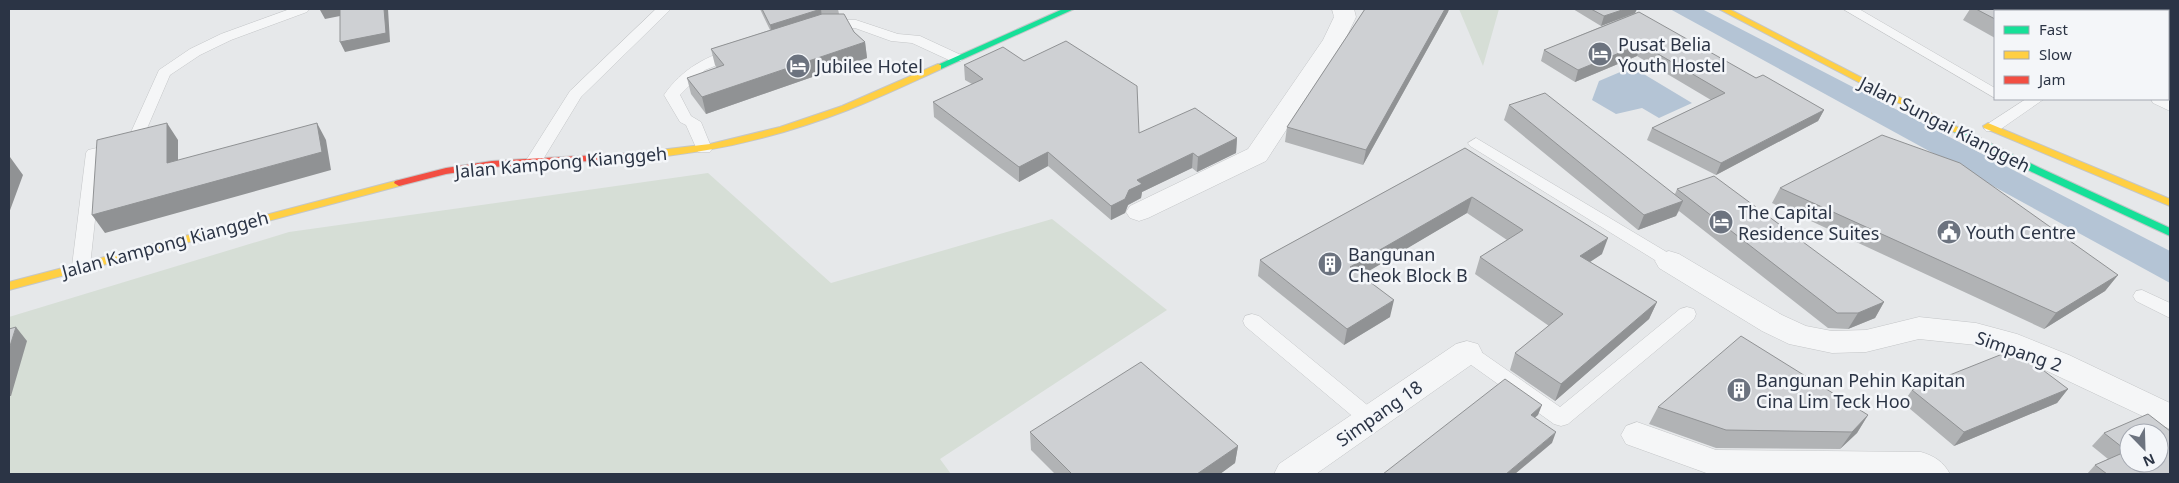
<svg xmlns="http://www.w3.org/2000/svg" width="2179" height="483" font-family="'Noto Sans',sans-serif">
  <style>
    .green { fill: #d6ded6 }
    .water { fill: #b4c4d5 }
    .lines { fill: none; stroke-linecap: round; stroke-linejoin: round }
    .lane-casing { stroke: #c4c6c8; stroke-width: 1 }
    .street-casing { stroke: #c4c6c8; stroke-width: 1 }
    .fast-casing { stroke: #c4c6c8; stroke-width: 2 }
    .slow-casing { stroke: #c4c6c8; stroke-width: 2 }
    .jam-casing { stroke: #c4c6c8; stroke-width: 2 }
    .lane { fill: #f5f6f7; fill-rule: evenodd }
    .street { fill: #f5f6f7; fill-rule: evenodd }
    .fast { fill: #16e098; fill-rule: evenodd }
    .slow { fill: #ffcf43; fill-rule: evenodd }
    .jam { fill: #f24e42; fill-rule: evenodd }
    .wall { fill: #b1b3b5 }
    .shaded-wall { fill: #909294 }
    .building { fill: #ced0d3; stroke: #909294; fill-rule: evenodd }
    .labels { text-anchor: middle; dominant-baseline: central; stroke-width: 5; stroke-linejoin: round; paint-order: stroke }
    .poi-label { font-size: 18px; fill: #2b3445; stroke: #f4f6f9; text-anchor: start }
    .street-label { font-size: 18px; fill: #2b3445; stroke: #f4f6f9 }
  </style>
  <rect width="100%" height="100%" fill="#e6e8ea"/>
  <path class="green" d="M1459,9H1499L1483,66Z
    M708,173L831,283L1052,219L1167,310L940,459L951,474H9V317L289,232Z"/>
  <path class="water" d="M1670,9H1702L2170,251V283Z
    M1632,67L1692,103L1659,118L1642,108L1616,114L1592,100L1599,81Z"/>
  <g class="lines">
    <defs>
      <path id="lane" d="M290,9H309L307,12L231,40L200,55L170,75L139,147L102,156L90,266L87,270L81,272L75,270L72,266L86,153L88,150L127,141L159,70L190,49L221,34Z
        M656,9H671L581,97L539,166H527L525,162L570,91Z
        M1843,9H1859L1995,88V98Z
        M826,20H856L898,34L920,36L961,55L963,58L961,61H951L912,43L891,41L855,28L821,27L819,24Z
        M737,48L744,52L742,55L705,70L680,95L691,116L701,122L712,149L710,152H698L686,125L680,122L664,95C682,69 707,55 737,48Z
        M2168,49H2170V58H2168Z
        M2026,99H2044L1998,131H1986L1984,128L1986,125Z
        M2151,99L2170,100V111L2153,103Z
        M1476,138L1675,257L1678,261L1675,265L1669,267L1663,265L1470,146L1468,143Z
        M2142,290L2170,303V318L2136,301L2133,296L2136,291Z
        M1687,307L1694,309L1696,314L1694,319L1568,424L1561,426L1554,424L1460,357L1457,352L1460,347L1467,345L1474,347L1560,407L1680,309Z
        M1252,314L1259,316L1377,413L1380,419L1377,425L1370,427L1363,425L1245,326L1243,321L1245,316Z"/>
      <path id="street" d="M1332,9H1354L1356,17L1345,40L1266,161L1148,218L1139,221L1130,218L1126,212L1130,206L1248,149L1323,40L1334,17Z
        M1669,251L1679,254L1782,315L1806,326L1832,331L1866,330L1919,317L1976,323L2017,334L2069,355L2170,403V429L2047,371L1998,351L1976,345L1919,339L1866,352L1832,353L1789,344L1762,331L1659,268L1655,261L1659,254Z
        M1467,341L1478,344L1482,352L1478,360L1316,474H1274L1279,464L1456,344Z
        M1637,422L1716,450L1921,452C1934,456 1943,461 1950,474H1709L1626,444L1621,435L1626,426Z"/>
      <path id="fast" d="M1063,9H1074L941,69H935L933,67Z
        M1958,127L2040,168L2170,228V236L2032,172L1954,132L1953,130L1954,128Z"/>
      <path id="slow" d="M1719,9H1729L1963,130L1962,132H1954Z
        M938,64L941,65V69C910,83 879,98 848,110C779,137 708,154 634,159L629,156L634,153L710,144L780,127L842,106Z
        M1988,123L2170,199V206L1984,128L1983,126Z
        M399,180L403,181L404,183L403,185L9,290V282Z"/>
      <path id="jam" d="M634,153L638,154L639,156L638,158L492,167L446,174L399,186L394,183L395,181L446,168L492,161Z"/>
    </defs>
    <use href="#lane" class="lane-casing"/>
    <use href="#street" class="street-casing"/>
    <use href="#fast" class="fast-casing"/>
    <use href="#slow" class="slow-casing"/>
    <use href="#jam" class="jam-casing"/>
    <use href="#lane" class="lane"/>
    <use href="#street" class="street"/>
    <use href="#fast" class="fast"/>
    <use href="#slow" class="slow"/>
    <use href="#jam" class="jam"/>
  </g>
  <path class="wall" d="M760,9H838L839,14L854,32L865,42L867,58L706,114L691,94L687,78L717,68L715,65L711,49L770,30Z
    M1365,9H1449L1448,12L1363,165L1285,142L1287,127Z
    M1573,9H1637L1635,13L1756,78L1824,110L1818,121L1716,175L1647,140L1652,128L1711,100L1637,56L1575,82L1541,61L1544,50L1632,14L1601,26Z
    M1970,9H2170V42L2168,43V11H1995V38L1963,20Z
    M1024,61L1139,133L1237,138L1236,153L1197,172L1192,168L1142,192L1141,198L1128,205L1125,213L1111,220L1048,166L1019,182L934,117L933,102L972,84L965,80L964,65Z
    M1509,105L1675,194L1677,189L1884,302L1875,318L1848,329L1828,328L1679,211L1676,216L1638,230L1504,120Z
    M1465,148L1602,254L1590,262L1657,302L1649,319L1555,401L1510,370L1515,353L1549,326L1475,274L1480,257L1507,240L1467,213L1361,275L1390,317L1344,345L1258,276L1260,260Z
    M1780,188L2118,275L2105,291L2044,329L1772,203Z
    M2068,389L2057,403L1954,446L1903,403L1912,390Z
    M1658,407L1868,415L1857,433L1840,449L1716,448L1649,424Z
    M1030,432L1238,446L1235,463L1220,474H1055L1031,450Z
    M2104,433L2170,474H2087L2095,465L2108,459L2092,446Z"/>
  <path class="shaded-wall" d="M326,9H342L345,15L325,19L320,10Z
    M384,9H388L390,42L345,52L340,42Z
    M821,9L822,18L772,34L770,25Z
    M1445,9H1449L1448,12L1363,165L1366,150Z
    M1625,9H1637L1635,13L1601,26L1604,16Z
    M2170,31V42L2168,43V32Z
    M865,42L867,58L706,114L702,97Z
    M1641,44L1637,56L1575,82L1578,70Z
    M1824,110L1818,121L1716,175L1721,163Z
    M167,123L178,140V180L167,163Z
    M317,123L326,140L331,170L105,233L92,215Z
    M1237,138L1236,153L1197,172L1198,157Z
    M1048,152V166L1019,182V167Z
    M1193,153L1192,168L1142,192L1141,198L1128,205L1125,213L1111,220V206L1129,190L1137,180Z
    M10,157L23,175L9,213V160Z
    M1472,197L1467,213L1347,284L1350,267Z
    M1683,201L1676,216L1638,230L1644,215Z
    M1608,238L1602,254L1573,273L1580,256Z
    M2118,275L2105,291L2044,329L2056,313Z
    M1394,300L1390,317L1344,345L1347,329Z
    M1657,302L1649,319L1555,401L1561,384Z
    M1884,302L1875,318L1848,329L1858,313Z
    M16,327L27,341L11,396H9V349Z
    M2068,389L2057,403L1954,446L1964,432Z
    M1542,405L1538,415L1527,425L1531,415Z
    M1868,415L1857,433L1840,449L1852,432Z
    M1556,432L1552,443L1515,474H1506Z
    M1238,446L1235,463L1220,474H1197Z"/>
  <path class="building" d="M340,9H384L386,33L340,42Z
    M762,9H838H821L770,25Z
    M1365,9H1445L1366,150L1287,127Z
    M1591,9H1625L1604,16Z
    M1976,9H2170V31L2168,32V11H1995V19Z
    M1639,12L1756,78L1763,75L1824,110L1721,163L1652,128L1725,93L1641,44L1578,70L1544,50Z
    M822,14H844L854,32L865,42L702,97L687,78L724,65L711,49Z
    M1066,41L1137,86L1139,133L1195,108L1237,138L1198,157L1193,153L1137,180L1142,184L1129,190L1125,199L1111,206L1048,152L1019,167L933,102L983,79L964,65L1003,47L1024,61Z
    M1545,93L1683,201L1644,215L1509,105Z
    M167,123V163L317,123L322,152L92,215L97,140Z
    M1882,135L1960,163L2118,275L2056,313L1780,188Z
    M1465,148L1608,238L1580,256L1657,302L1561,384L1515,353L1563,314L1480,257L1523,230L1472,197L1350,267L1394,300L1347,329L1260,260Z
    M1714,176L1884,302L1858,313H1837L1677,189Z
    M16,327L9,349V329Z
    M1741,336L1868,415L1852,432L1726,430L1658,407Z
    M2015,349L2068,389L1964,432L1912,390Z
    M1141,362L1238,446L1197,474H1072L1030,432Z
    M1505,379L1542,405L1531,415L1556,432L1506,474H1383Z
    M2148,414L2170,431V474H2107L2095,465L2127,451L2104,433ZM2129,433H2159V463H2129Z"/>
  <defs>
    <symbol id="hotel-disc" viewBox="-11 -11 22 22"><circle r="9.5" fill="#6c737f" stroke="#f4f6f9"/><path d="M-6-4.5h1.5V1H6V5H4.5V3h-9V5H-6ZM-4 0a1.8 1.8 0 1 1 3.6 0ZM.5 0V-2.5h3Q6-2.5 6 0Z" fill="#fff"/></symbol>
    <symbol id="civic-disc" viewBox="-11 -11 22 22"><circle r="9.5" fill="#6c737f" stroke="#f4f6f9"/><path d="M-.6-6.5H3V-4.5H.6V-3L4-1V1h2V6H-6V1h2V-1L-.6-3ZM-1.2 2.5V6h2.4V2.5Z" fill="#fff"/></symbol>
    <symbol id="building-disc" viewBox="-11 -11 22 22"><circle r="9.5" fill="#6c737f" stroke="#f4f6f9"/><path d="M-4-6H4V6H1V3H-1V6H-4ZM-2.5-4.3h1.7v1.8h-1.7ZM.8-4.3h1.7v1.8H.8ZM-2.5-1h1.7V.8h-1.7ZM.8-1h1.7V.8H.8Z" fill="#fff"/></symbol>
  </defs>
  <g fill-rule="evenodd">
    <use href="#hotel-disc" x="1586" y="40" width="28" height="28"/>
    <use href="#hotel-disc" x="784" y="52" width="28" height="28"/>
    <use href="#hotel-disc" x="1707" y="208" width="28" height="28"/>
    <use href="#civic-disc" x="1935" y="218" width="28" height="28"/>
    <use href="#building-disc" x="1316" y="250" width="28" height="28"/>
    <use href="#building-disc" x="1725" y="376" width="28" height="28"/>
  </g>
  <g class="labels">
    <g class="poi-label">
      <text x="1618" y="44">Pusat Belia<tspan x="1618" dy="21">Youth Hostel</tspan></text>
      <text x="816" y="66">Jubilee Hotel</text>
      <text x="1738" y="212">The Capital<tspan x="1738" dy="21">Residence Suites</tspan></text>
      <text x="1966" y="232">Youth Centre</text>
      <text x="1348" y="254">Bangunan<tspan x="1348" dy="21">Cheok Block B</tspan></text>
      <text x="1756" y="380">Bangunan Pehin Kapitan<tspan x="1756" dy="21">Cina Lim Teck Hoo</tspan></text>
    </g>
    <g class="street-label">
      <text transform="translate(1945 124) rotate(27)">Jalan Sungai Kianggeh</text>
      <text transform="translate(561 162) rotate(-5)">Jalan Kampong Kianggeh</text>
      <text transform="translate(165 244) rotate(-15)">Jalan Kampong Kianggeh</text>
      <text transform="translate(2019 351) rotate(19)">Simpang 2</text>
      <text transform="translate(1379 413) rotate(-35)">Simpang 18</text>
    </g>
  </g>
  <rect width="2179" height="483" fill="none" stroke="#2b3445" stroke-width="20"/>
  <rect x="1994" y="10" width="175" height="90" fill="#f4f6f9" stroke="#a4a8b1"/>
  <rect x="2004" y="26" width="25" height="8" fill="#16e098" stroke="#a4a8b1"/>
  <text x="2039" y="35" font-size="15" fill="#2b3445">Fast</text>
  <rect x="2004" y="51" width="25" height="8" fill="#ffcf43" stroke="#a4a8b1"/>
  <text x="2039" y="60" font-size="15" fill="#2b3445">Slow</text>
  <rect x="2004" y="76" width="25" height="8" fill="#f24e42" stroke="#a4a8b1"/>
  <text x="2039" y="85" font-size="15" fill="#2b3445">Jam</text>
  <g transform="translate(2144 448) rotate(157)"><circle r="24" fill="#f4f6f9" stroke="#a4a8b1"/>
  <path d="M0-4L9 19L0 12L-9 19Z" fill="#6c737f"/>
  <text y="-8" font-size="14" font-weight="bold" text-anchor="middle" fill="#2b3445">N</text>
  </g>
</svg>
